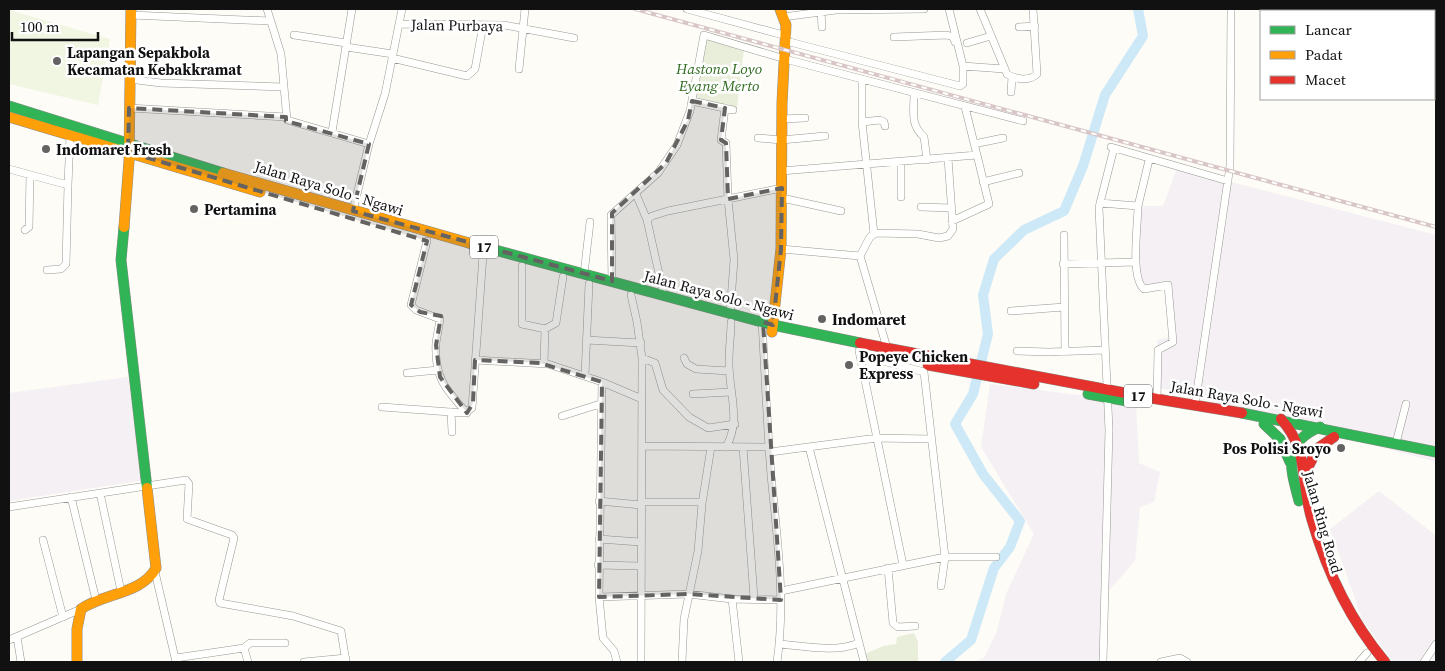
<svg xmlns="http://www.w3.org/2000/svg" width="1445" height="671" font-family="'Source Serif 4',serif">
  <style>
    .industrial { fill: #f5f0f3 }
    .cemetery { fill: #e9eedb }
    .pitch { fill: #f0f6e1 }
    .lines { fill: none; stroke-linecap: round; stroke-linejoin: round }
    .river { stroke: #cde8f7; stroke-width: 10 }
    .street-casing { stroke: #979795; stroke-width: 8 }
    .fast-casing { stroke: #8e8d8b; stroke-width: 11 }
    .slow-casing { stroke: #8e8d8b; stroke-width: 11 }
    .jam-casing { stroke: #8e8d8b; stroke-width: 11 }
    .street { stroke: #fffffe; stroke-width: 7 }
    .fast { stroke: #30b455; stroke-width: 10 }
    .slow { stroke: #ff9f0a; stroke-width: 10 }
    .jam { stroke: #e5322d; stroke-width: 10 }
    .rail-casing { stroke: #d9c6c7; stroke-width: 4 }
    .rail { stroke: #fff; stroke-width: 2; stroke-dasharray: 5.5; stroke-linecap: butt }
    .marked { fill: #646362; fill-opacity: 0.2; stroke: #646362; stroke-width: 4; stroke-dasharray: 10 6; stroke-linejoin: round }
    .poi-dot { fill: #646362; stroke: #fff; stroke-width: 2 }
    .labels { text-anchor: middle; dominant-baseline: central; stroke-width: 5; stroke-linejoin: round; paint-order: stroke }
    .shield { fill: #fff; stroke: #585858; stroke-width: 1 }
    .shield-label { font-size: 14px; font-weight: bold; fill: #111 }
    .street-label { font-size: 15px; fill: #111; stroke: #fff }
    .poi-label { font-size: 15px; font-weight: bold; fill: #111; stroke: #fff; text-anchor: start }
    .park-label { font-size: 15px; font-style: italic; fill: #2f6b1f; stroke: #fff }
  </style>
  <rect width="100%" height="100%" fill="#fdfcf7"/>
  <path class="industrial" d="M1177,168L1436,235V462L1157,387V340L1173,336L1168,285L1147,289L1139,283L1138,206H1163Z
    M128,377L146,480L9,501V393Z
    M990,384L1136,402L1139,463L1160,472L1154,502L1140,507L1135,561L1105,595L1102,662H972L984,658L997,631L1006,594L1034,534L981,447Z
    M1379,491L1434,534L1436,541V662H1393L1363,621L1330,529Z"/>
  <path class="cemetery" d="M707,37L744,49L737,108L694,99Z
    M914,633L918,642V662H868L865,654L883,646L896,644L897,637Z"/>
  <path class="pitch" d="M9,10L110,39L98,105L9,84Z"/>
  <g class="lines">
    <path class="river" d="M945,662L971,640L994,568L1010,547L1020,521L983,474L955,424L973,394L988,334L983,295L994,259L1024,230L1064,211L1083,166L1105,95L1143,36L1138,9"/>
    <defs>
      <path id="street" d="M267,9L281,54L287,120L369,144
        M687,9L787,36
        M980,9L1007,74C1016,80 1030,81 1037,74L1033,9
        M821,12L822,27
        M131,15L270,21
        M783,17L836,10L924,9
        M399,24L504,25L574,38
        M1019,27L1035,26
        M294,35L346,43
        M894,37L947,35L953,37L955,42
        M786,41L960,86L963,84V66L949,9
        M967,43L991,36
        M346,47L393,54
        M392,58L467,76L475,69L483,25
        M963,66L1004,69
        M519,69L525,9
        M129,79L161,83L284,87
        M862,79V122L874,234
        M1011,92L1012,77
        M914,94C914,111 910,125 924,137L927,160
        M692,101L733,110
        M965,107L977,155
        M129,108L286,117
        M725,108L721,140L726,143L728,199L734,260L730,314
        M781,119L805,118
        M862,122L880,120L884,122L885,126
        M332,132L352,9
        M758,138L781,140L825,136
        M974,144L1003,138
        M1111,147L1228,181
        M9,169L68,185L70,136
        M781,171L977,155L989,204L952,221
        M983,182L1019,173
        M636,194L647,220
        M901,197V162
        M782,198L841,211
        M1100,203L1114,148
        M1138,206C1138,224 1130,278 1144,289L1168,285L1173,342L1158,350L1157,399
        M921,207L951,208
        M353,211L369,144L385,94L402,9
        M25,230L29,227L30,175
        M1064,235L1065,352
        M427,241L411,305L416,310L440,319C439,327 437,335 436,343C434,377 445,389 467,413
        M781,249L860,256
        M1063,264L1136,262
        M522,266V324L545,329L544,363
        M47,270L61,269L66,264L68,185
        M584,274L590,222
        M612,282L611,215L658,173L677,145L690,111L704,35L785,59L1023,121
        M631,295L637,322L642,358L641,662
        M664,296L647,220L652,216L668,211L782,188
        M1011,311L1064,307
        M762,322C765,373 767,424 771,475C777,537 786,600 777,662
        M545,329L556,323L563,277
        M586,340L641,343
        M887,348L860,256L870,237L876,233L918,234L939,238L948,236L953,229L948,158
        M859,351L903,565
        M1017,351L1049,352L1105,350
        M860,355L924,372L945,557L941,586
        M642,358L655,363L663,390L689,417L708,428L735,424
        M684,358L687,364L696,369L729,371
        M475,360L548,364L602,382L642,399
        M407,373L438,370
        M585,375L589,284
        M602,382L599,597L603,638L614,651L617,662
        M693,394L731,392
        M1195,405L1230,166L1231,9
        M382,407L464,413L472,408L483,255
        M451,412L452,432
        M562,416L600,404
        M1396,443L1406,404
        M642,446L769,447
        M726,447C742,420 728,390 729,360C729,347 731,335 731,322
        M743,447L754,598
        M809,447L864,662
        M770,452L877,438L931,439
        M100,493L121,591
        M71,497L96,600
        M599,501L641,505
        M641,502H702
        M9,507L186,480L189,484L187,519L232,535L234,538L219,600L220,603L293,616L341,631L346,662
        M599,539L640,542
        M43,540L63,617
        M598,565L640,566
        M888,568L893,623L898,627L915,626
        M155,572L176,662
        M781,591L945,557H996
        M599,597L688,594L732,599L781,600
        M732,599L739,662
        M17,637L21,662
        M9,640L81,609
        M780,644C805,646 835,653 859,643
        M244,648L250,643H285
        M176,658L244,648L248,662
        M304,662L346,658
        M682,662L684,619L698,551L702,504L711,447
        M1103,662L1109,430L1099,208L1100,203L1138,206L1149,160
        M1161,662L1180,658L1187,662
        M1359,662L1367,653
        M1424,662L1436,644"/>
      <path id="fast" d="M9,106L223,173
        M124,227L121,260L147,488
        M469,243L773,325L860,343
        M1088,394L1127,401
        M1242,413L1436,452
        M1264,424L1280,439L1290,462
        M1299,501C1290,467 1282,443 1320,427"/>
      <path id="slow" d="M9,117L260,192
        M223,173L469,243
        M124,227L129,161L131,9
        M772,332L781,249L782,103L786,25L780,9
        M77,662V629L81,609C104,593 142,594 156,568L147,488"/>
      <path id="jam" d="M860,343L1157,399L1242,413
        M928,365L1034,384
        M1281,419C1310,451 1300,482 1312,520C1327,572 1350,620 1385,662
        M1305,473L1318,448L1334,437"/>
    </defs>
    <use href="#street" class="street-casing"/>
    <use href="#fast" class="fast-casing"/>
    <use href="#slow" class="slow-casing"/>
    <use href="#jam" class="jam-casing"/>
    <use href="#street" class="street"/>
    <use href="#fast" class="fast"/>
    <use href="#slow" class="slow"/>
    <use href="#jam" class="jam"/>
    <defs>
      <path id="rail" d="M635,9L1436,227"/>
    </defs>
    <use href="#rail" class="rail-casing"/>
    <use href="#rail" class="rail"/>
  </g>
  <path class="marked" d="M692,101L725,108L721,140L726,143L728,199L782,188L781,249L773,325L763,322L781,600L688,594L599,597L602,382L540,363L475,360L473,403L467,413L440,377L436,345L441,316L420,312L411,305L427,241L128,152L129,108L286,117V121L369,144L353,211L612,281V213L666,163L688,120Z"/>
  <g class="poi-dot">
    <circle cx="57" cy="61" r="5"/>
    <circle cx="46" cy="149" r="5"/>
    <circle cx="194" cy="209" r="5"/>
    <circle cx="822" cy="319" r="5"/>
    <circle cx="849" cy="365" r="5"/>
    <circle cx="1341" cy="448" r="5"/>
  </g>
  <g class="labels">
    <g class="shield">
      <rect x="470" y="235.5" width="28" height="23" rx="4"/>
      <rect x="1124" y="384.5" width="28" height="23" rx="4"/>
    </g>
    <g class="shield-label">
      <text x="484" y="247">17</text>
      <text x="1138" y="396">17</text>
    </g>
    <g class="street-label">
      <text transform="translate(457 25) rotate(1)">Jalan Purbaya</text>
      <text transform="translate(329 188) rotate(17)">Jalan Raya Solo - Ngawi</text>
      <text transform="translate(719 295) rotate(15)">Jalan Raya Solo - Ngawi</text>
      <text transform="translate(1247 399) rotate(10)">Jalan Raya Solo - Ngawi</text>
      <text transform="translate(1323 522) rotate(74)">Jalan Ring Road</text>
    </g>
    <g class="poi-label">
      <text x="67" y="52">Lapangan Sepakbola<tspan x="67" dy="17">Kecamatan Kebakkramat</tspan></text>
      <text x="56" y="149">Indomaret Fresh</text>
      <text x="204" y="209">Pertamina</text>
      <text x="832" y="319">Indomaret</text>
      <text x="859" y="356">Popeye Chicken<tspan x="859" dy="17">Express</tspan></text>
      <text x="1331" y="448" text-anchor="end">Pos Polisi Sroyo</text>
    </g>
    <g class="park-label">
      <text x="719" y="68">Hastono Loyo<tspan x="719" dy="17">Eyang Merto</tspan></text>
    </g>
  </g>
  <rect width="1445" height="671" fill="none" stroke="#111111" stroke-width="20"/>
  <rect x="1260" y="10" width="175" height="90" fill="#ffffff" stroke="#a0a0a0"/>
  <rect x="1270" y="26" width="25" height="8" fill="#30b455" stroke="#a0a0a0"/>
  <text x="1305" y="35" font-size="15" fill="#111111">Lancar</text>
  <rect x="1270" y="51" width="25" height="8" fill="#ff9f0a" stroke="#a0a0a0"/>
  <text x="1305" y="60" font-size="15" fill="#111111">Padat</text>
  <rect x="1270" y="76" width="25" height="8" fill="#e5322d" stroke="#a0a0a0"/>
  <text x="1305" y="85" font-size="15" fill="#111111">Macet</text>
  <path d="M12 32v8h86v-8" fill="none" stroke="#111111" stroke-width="2.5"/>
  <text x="20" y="32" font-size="15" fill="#111111" stroke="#ffffff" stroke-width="4" paint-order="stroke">100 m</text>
</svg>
